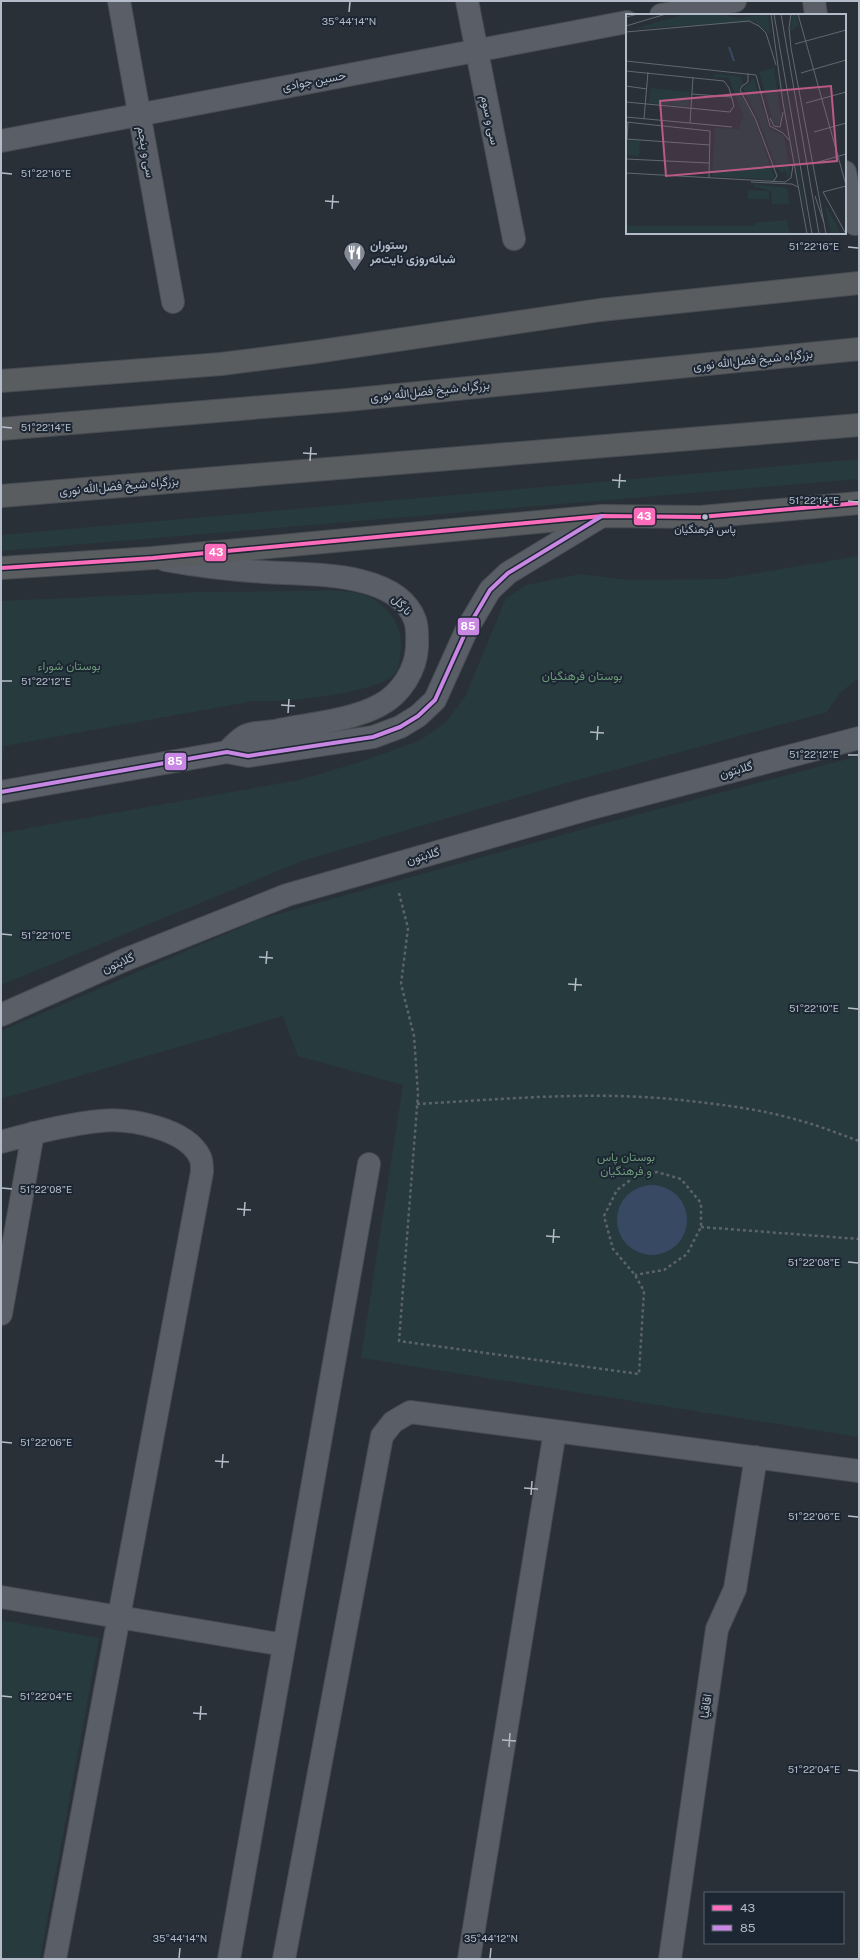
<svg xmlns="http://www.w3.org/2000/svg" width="860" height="1960" font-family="'Public Sans',Vazirmatn,sans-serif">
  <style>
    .green { fill: #273a3e }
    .water { fill: #384963 }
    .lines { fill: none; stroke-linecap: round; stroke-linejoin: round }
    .street-casing { stroke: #484c53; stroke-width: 24 }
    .highway-casing { stroke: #474c53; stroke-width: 24 }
    .path { stroke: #5d636a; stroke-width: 2.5; stroke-dasharray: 3 3; stroke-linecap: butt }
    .street { stroke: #5a5e66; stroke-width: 22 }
    .highway { stroke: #5a5d60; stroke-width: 22 }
    .bus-1-casing { stroke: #1d2633; stroke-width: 7 }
    .bus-2-casing { stroke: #1d2633; stroke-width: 7 }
    .bus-1 { stroke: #fb6dba; stroke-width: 4 }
    .bus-2 { stroke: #c787e3; stroke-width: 4 }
    .ticks { fill: none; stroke: #b4bcc9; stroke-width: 1.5 }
    .bus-dot { fill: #b4bcc9; stroke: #1d2633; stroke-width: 1.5 }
    .labels { text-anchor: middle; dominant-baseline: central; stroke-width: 4; stroke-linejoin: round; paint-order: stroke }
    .bus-label { font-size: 11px; fill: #b4bcc9; stroke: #1d2633 }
    .street-label { font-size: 12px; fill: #b4bcc9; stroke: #1d2633 }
    .poi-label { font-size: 12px; font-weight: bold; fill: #b4bcc9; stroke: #1d2633; text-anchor: start }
    .park-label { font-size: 12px; fill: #6b9a76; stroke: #1d2633 }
    .inset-river { fill: none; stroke: #384963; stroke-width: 2 }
    .inset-road { fill: none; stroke: #616872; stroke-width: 1 }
    .view { fill: #bc5a87; fill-opacity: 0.15; stroke: #bc5a87; stroke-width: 2 }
    .inset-edge { fill: none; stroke: #b4bcc9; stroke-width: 2 }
    .ticks-label { font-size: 10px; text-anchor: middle; fill: #b4bcc9; stroke: #1d2633; stroke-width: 4; stroke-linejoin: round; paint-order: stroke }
    .line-badge { stroke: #1d2633; stroke-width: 1.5 }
    .badge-label { font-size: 11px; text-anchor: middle; font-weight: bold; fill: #fff }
  </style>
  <rect width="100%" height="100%" fill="#2a3038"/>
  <path class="green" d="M859,459V479L1,551V535Z
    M859,556V678L841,692L827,712L570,782L302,861L1,985V833L299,780L360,762L419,741L446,722L465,697L506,598L527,585L580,574L628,580L722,579Z
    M302,591C319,591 340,589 357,593C381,598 403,621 401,647C400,658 400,671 390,678C366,694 283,703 254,701L4,746L1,770V601L199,592Z
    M859,756V1437L361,1358L403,1085L298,1056L283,1016L1,1099V1031L260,919L587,828Z
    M1,1620L99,1638L40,1959H1Z"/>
  <path class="water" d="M617 1220a35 35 0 1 1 70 0a35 35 0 1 1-70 0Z"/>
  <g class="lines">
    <defs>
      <path id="street" d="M119,1L173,302
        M467,1L514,239
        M814,1L816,15
        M661,15L735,1
        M1,141L627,22
        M845,172L855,224
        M165,560C198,566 231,570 264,572C307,575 397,570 415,620C418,628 417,638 417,647C416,670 401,694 380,705C351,721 307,724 275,731C266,732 253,732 245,736C238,740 232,747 227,752
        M1,792L227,752L248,756L373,737L400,727L418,716L435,700L467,629L490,590L508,573L602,516
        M1,1015L122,961L287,895L588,809L859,738
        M1,1142C33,1133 67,1124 100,1121C129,1118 186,1128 200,1157C202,1161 202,1167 202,1172L55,1959
        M1,1314L33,1133
        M1,1597L284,1645
        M229,1959L369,1164
        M284,1959L382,1436L393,1422L410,1412L859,1471
        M469,1959L555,1431
        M670,1959L717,1629L735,1589L756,1457"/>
      <path id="highway" d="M1,381L221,364L315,352L600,310L859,283
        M1,429L347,400L859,349
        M1,496L859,425
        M1,568L153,558L602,516L701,517L859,503"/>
    </defs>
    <use href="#street" class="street-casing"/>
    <use href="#highway" class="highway-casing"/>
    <path class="path" d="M399,893L408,928L401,984L414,1036L418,1094L399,1341L639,1374L644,1291L635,1275L613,1249L604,1216L617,1190L636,1176L657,1172L681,1179L701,1203V1227L687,1254L664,1270L635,1275
      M417,1104C507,1099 599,1090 689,1101C728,1105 770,1111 808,1123C825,1128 842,1135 859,1141
      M701,1227L859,1239"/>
    <use href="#street" class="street"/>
    <use href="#highway" class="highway"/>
    <defs>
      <path id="bus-1" d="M1,568L153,558L602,516L701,517L859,503"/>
      <path id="bus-2" d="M1,792L227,752L248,756L373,737L400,727L418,716L435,700L467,629L490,590L508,573L602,516"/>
    </defs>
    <use href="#bus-1" class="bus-1-casing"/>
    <use href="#bus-2" class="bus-2-casing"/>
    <use href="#bus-1" class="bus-1"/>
    <use href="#bus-2" class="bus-2"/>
  </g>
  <path class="ticks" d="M349,12L350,2M2,173L12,174M325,201L339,202M332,209L333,195M848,247L858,248M2,427L12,428M303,453L317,454M310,461L311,447M612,480L626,481M619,488L620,474M848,501L858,502M2,681H12M281,705L295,706M288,713L289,699M590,732L604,733M597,740L598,726M848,755H858M2,934L12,935M259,957L273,958M266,964L267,951M568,984L582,985M575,991L576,978M848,1008L858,1009M2,1188L12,1189M237,1209L251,1210M244,1216L245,1202M546,1236L560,1237M553,1243L554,1229M848,1262L858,1263M2,1442L12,1443M215,1461L229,1462M222,1468L223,1454M524,1488L538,1489M531,1495L532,1481M848,1516L858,1517M2,1696L12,1697M193,1713L207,1714M200,1720L201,1706M502,1740L516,1741M509,1747L510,1733M848,1770L858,1771M179,1958L180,1948M490,1958L491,1948"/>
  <defs>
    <symbol id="restaurant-pin" viewBox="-11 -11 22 30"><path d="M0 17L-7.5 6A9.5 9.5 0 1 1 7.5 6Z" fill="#848b96" stroke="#1d2633"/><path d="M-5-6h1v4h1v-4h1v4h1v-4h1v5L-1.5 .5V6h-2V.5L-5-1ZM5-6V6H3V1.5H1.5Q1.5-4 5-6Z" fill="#fff"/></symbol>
  </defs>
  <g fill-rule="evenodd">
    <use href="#restaurant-pin" x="342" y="240" width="25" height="34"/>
  </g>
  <circle class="bus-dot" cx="705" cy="517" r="3.5"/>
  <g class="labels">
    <g class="bus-label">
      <text x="705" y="529">پاس فرهنگیان</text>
    </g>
    <g class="street-label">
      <text transform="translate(314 81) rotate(-11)">حسین جوادی</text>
      <text transform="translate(490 120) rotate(78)">سی و سوم</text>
      <text transform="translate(146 152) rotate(80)">سی و پنجم</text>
      <text transform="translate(753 360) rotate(-6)">بزرگراه شیخ فضل‌الله نوری</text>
      <text transform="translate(430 391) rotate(-6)">بزرگراه شیخ فضل‌الله نوری</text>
      <text transform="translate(119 486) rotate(-5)">بزرگراه شیخ فضل‌الله نوری</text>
      <text transform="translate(402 605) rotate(47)">نارگل</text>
      <text transform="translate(736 770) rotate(-15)">گلابتون</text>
      <text transform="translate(423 856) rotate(-16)">گلابتون</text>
      <text transform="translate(118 963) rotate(-23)">گلابتون</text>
      <text transform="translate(706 1706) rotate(-82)">اقاقیا</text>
    </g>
    <g class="poi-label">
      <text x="370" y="245">رستوران<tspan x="370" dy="14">شبانه‌روزی نایت‌مر</tspan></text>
    </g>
    <g class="park-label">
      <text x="69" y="666">بوستان شوراء</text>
      <text x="582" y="676">بوستان فرهنگیان</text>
      <text x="626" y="1157">بوستان پاس<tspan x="626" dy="14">و فرهنگیان</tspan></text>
    </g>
  </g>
  <g transform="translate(626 14)">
    <rect width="220" height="220" fill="#2a3038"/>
    <path d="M60,0H93L113,4L142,0L144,18V20L128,7L7,15ZM167,0H170L173,11L164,17ZM148,54L155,103L152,112L147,108L133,58ZM88,60L114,62L117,71L112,74L127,101L149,166L86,162L89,114L113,115L115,106L118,104L103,64L88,63ZM155,60L178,186L183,220L157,79ZM125,65H128L143,114L158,122L164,157L163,164L159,157L155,159L149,149L132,105L118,77L117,73L125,69ZM25,74L64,78L63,93L23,89ZM0,126L14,127L13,142L0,141ZM128,170L161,174L163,190H146L145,177L128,172ZM122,176L143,177V185H122ZM199,190L215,220H205ZM161,206L164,220H0V212H129L128,209Z" fill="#273a3e"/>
    <path class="inset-river" d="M103,33L108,47"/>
    <path class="inset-road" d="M101,0H122M145,0L157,89L181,220M148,0L186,220M155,0L193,220M165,0L163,14L165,34L200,220M172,0L220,171M0,3L12,0M0,12L40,0M0,18L123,7L133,12L140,19L150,51M169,30L220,16M0,47L130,61L144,112L157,119L163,126M0,57L98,67L103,74L108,92L104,98L0,88M122,59V68L116,72L114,76L129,104L151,162L147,168M175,59L220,46M0,72L21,75M66,80L106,83M180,89L220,78M0,103L106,113M144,104L148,112L154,113L157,98M18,105L22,58M0,108L84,117L83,164M64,109L67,63M188,118L220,109M0,125L84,131M1,125L2,108M0,145L83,149M192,148L220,140M0,159L159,168L165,164L167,151M125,168L166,170L172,173M189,182L198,209M220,220L197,178L220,172"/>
    <path class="view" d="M205,72L211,147L40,162L34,87Z"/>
    <rect width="220" height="220" class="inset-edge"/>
  </g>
  <g class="ticks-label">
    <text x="349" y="25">35°44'14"N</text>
    <text x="46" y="177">51°22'16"E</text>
    <text x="814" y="250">51°22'16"E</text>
    <text x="46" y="431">51°22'14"E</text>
    <text x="814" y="504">51°22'14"E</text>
    <text x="46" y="685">51°22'12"E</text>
    <text x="814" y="758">51°22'12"E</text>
    <text x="46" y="939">51°22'10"E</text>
    <text x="814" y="1012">51°22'10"E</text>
    <text x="46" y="1193">51°22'08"E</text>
    <text x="814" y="1266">51°22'08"E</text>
    <text x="46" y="1446">51°22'06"E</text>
    <text x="814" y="1520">51°22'06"E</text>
    <text x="46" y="1700">51°22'04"E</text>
    <text x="814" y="1773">51°22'04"E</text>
    <text x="180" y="1942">35°44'14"N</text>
    <text x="491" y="1942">35°44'12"N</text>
  </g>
  <g class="line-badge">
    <rect x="633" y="507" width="23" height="19" rx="4" fill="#fb6dba"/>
    <rect x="204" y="543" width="23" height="19" rx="4" fill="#fb6dba"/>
    <rect x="457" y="617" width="23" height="19" rx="4" fill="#c787e3"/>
    <rect x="164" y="752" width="23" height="19" rx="4" fill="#c787e3"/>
  </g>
  <g class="badge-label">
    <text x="644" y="520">43</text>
    <text x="216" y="556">43</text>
    <text x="468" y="630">85</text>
    <text x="175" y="765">85</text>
  </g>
  <rect width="860" height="1960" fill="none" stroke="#b4bcc9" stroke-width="4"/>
  <rect x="704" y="1892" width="140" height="52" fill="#1d2633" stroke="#59626f"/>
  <rect x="712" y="1905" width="20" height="6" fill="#fb6dba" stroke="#59626f"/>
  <text x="740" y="1912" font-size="12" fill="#b4bcc9">43</text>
  <rect x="712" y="1925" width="20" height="6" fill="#c787e3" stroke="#59626f"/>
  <text x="740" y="1932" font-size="12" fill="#b4bcc9">85</text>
</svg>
